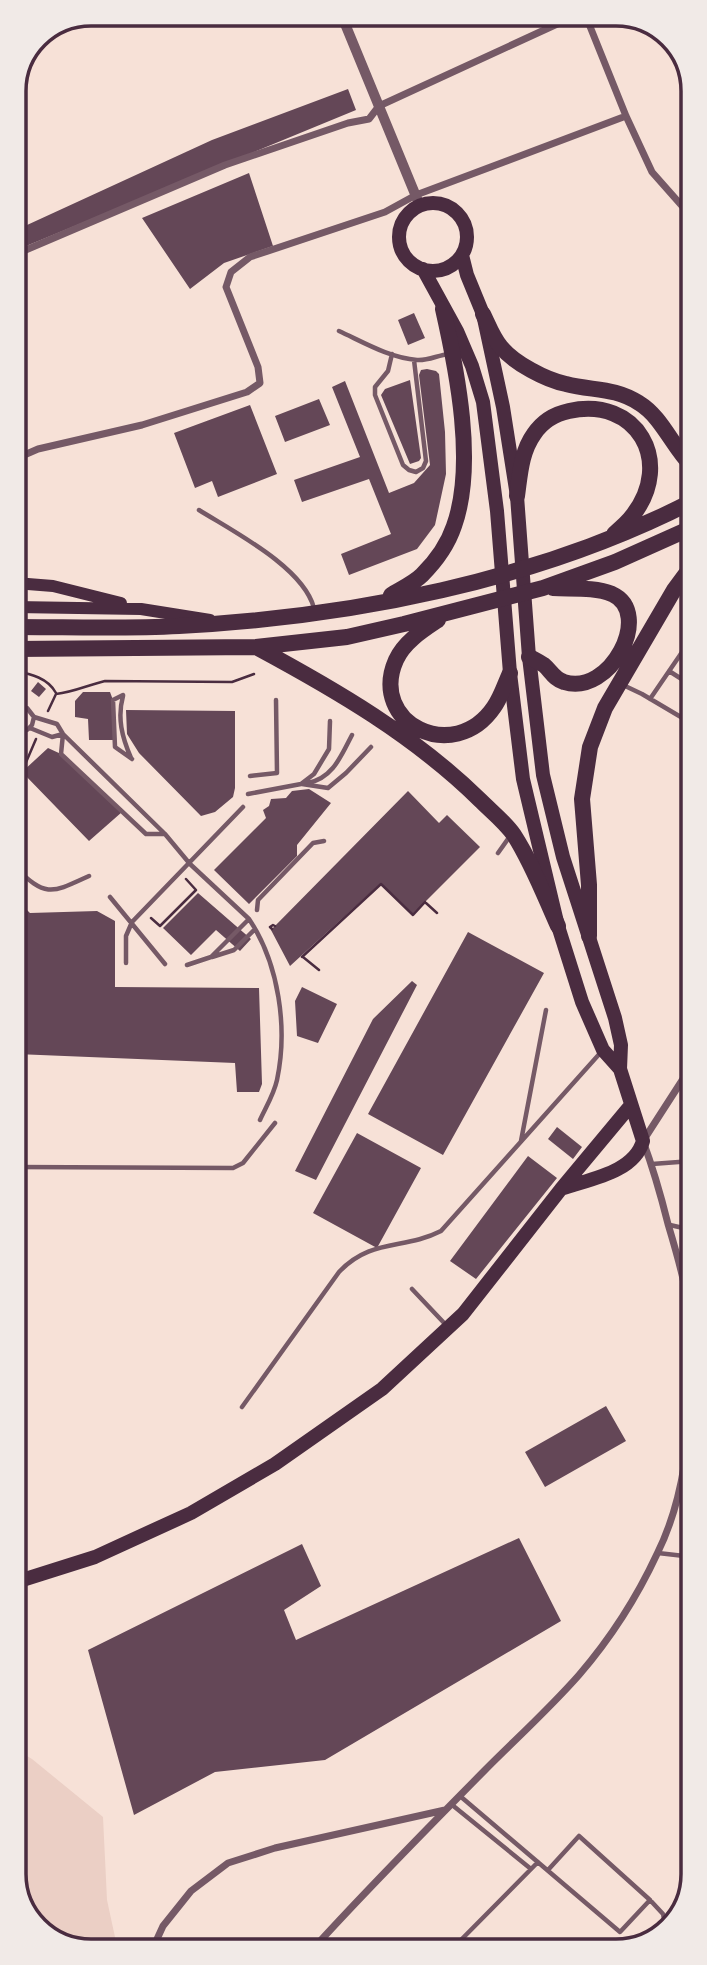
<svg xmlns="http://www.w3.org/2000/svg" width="707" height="1965" font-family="Lato,sans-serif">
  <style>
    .green { fill: #ebcfc5 }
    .building { fill: #644757 }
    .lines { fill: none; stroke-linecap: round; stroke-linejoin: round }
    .path { stroke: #4a2c40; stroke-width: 2.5 }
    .service { stroke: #755966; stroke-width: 4.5 }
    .minor { stroke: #755966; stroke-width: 7 }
    .tertiary { stroke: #755966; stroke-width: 10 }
    .secondary { stroke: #4a2c40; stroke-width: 12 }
    .primary { stroke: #4a2c40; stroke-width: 14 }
    .trunk { stroke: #4a2c40; stroke-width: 16 }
    .rim { fill: none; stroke: #4a2c40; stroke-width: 3.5 }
  </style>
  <rect width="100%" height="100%" fill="#f7e1d7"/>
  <path class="green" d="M17,1750L32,1759L103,1817L107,1900L118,1951H86L41,1932L17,1894Z"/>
  <path class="building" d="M348,89L356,110L14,251V231L212,140Z
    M249,173L273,246L224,263L190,289L142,218Z
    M414,313L425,338L408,345L398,320Z
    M427,369L436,371L439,374L445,432L446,474L435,525L417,549L349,575L341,554L391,534L369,479L302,502L294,480L360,457L332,387L345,381L389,493L414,483L430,465L419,375L421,370Z
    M410,380L421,458L419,461L410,464L381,395L385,389Z
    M319,399L330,425L285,442L275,416Z
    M250,405L277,474L218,497L212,481L195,488L174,433Z
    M38,682L46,689L39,697L31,691Z
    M83,692H110L113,700L115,740H89L88,719L75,717V701Z
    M126,710L235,711V788L233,797L215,812L201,816L139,753L127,734Z
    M48,748L61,754L122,812L89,841L22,772Z
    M309,789L331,803L297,845V856L249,904L214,870L266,818L263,810L269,806L271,799L286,798L292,791Z
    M408,791L439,823L447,815L480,847L413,914L381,883L290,966L271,930Z
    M198,893L251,939L240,951L216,930L191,955L163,928Z
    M15,898L30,913L97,911L115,921V987L259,988L262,1084L259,1092H237L235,1063L16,1054Z
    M468,932L544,973L443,1155L368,1114Z
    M412,981L417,985L316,1180L295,1171L373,1019Z
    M302,987L337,1004L318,1043L297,1036L295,1001Z
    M557,1127L582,1147L573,1159L548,1139Z
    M357,1133L421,1168L377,1248L313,1213Z
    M528,1156L557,1178L476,1279L450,1261Z
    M606,1406L626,1441L545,1487L525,1452Z
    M519,1538L561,1621L325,1760L215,1772L134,1815L88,1650L302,1544L321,1586L284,1610L296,1640Z"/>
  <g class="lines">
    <path class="path" d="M15,671C31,674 48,678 56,693
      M48,711L56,694C74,692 88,685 105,681L232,682L254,674
      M15,788L36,739
      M426,903L437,913
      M151,918L160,926L196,890L186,879
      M272,929L270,927L273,925L275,926
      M302,957L381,884L413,915L425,902
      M303,957L319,970"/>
    <path class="service" d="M339,331C363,342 390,358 417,360C428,361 438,355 449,354
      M392,354L388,371L375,387V395L403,465L409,470L416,472L423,468L426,461L414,360
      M199,510C234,532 303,567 314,608
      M680,655L691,662
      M669,671L691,685
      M623,685L642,694L691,723
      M123,695L113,700L115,747L132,759
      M123,696C117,718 122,737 131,758
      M650,699L691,639
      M15,708H27L34,717L32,725L27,730H15
      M34,717L57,724L63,734L165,834L190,864L249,919C279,964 288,1028 277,1080C274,1094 266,1107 260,1120
      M30,728L52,737L63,734
      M63,734L61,754L146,834H165
      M15,752L24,732
      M250,776L277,773L276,700
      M308,783C333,778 341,756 352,735
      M302,784L328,788L346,773L371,747
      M248,794L301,784L314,774L329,749L330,721
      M498,853L510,836
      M15,867C46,898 52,893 89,876
      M110,897L165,964
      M257,910L258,900L313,843L324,841
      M212,957L234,950L255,929
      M126,963V936L132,922L243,807
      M187,965L211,957L249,919
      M521,1141L546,1010
      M652,1164L692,1161
      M16,1167L233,1168L243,1163L275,1123
      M670,1225L692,1230
      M412,1289L446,1325
      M242,1407L339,1272C371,1238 404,1250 441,1231L602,1051
      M658,1553L693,1557
      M460,1796L620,1932L650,1900L579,1836L548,1870
      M451,1804L531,1869
      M650,1900L663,1914L666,1928
      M665,1923L677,1920
      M452,1949L538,1862"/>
    <path class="minor" d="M585,14L626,116L652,172L690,215
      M14,255L225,165L348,123L369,119L379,106L579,14
      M15,459L38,449L142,425L247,392L260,383L258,367L226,287L231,272L250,257L385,212L416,195L626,116
      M692,1065L643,1141C653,1168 661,1196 668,1224C680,1264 691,1303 692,1345
      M152,1950L163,1926L191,1891L228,1863L275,1848L445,1810
      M312,1950C368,1888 427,1829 486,1769C517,1738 550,1708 579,1675C610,1639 637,1597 657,1554C685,1498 690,1434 692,1373"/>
    <path class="tertiary" d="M341,14L420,206"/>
    <path class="secondary" d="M15,583L53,586L121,603
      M15,607L141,609L210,620"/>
    <path class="primary" d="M399 237a34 34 0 1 1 68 0a34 34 0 1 1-68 0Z
      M462,255L467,275L483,314L503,407L517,496L529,657L543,775L563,857L615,1018L621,1045L620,1069L643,1141C634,1173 589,1179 561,1189
      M423,269L457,331L472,366L483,402L497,511L510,673L523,779L558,926L582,1002L603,1050L620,1069
      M16,1582L95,1557L191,1513L275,1464L382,1389L463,1314L561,1189L631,1105"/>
    <path class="trunk" d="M483,314C488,324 493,338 501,347C514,363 546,380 566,384C593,391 614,387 639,403C662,417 672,446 691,465
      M517,496C520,475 521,452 534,434C542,422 555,414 569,411C637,396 674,462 633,515C628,522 621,528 614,534
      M391,595C401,589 414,583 422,575C435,562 448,544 454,526C476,465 457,371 443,309
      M438,620C423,630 404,642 396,660C368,723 454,766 494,707C501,697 505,684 510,673
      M15,627C70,627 125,629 179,626C352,617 536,581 691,502
      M256,647C336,690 415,736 480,800C491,811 505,822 514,835C532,863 544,895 558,926
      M15,649L256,647L347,637L404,624L543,588L615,562L691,528
      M529,657C534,659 539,662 544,665C551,671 554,679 564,682C610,697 654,613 612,594C595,587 572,589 553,588
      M589,936V885L582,799L590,747L605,708L674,590L691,567"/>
  </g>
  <path d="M0 0H707V1965H0ZM91 26H616A65 65 0 0 1 681 91V1874A65 65 0 0 1 616 1939H91A65 65 0 0 1 26 1874V91A65 65 0 0 1 91 26Z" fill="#f1eae7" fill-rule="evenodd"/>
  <path class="rim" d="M91 26H616A65 65 0 0 1 681 91V1874A65 65 0 0 1 616 1939H91A65 65 0 0 1 26 1874V91A65 65 0 0 1 91 26Z"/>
</svg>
